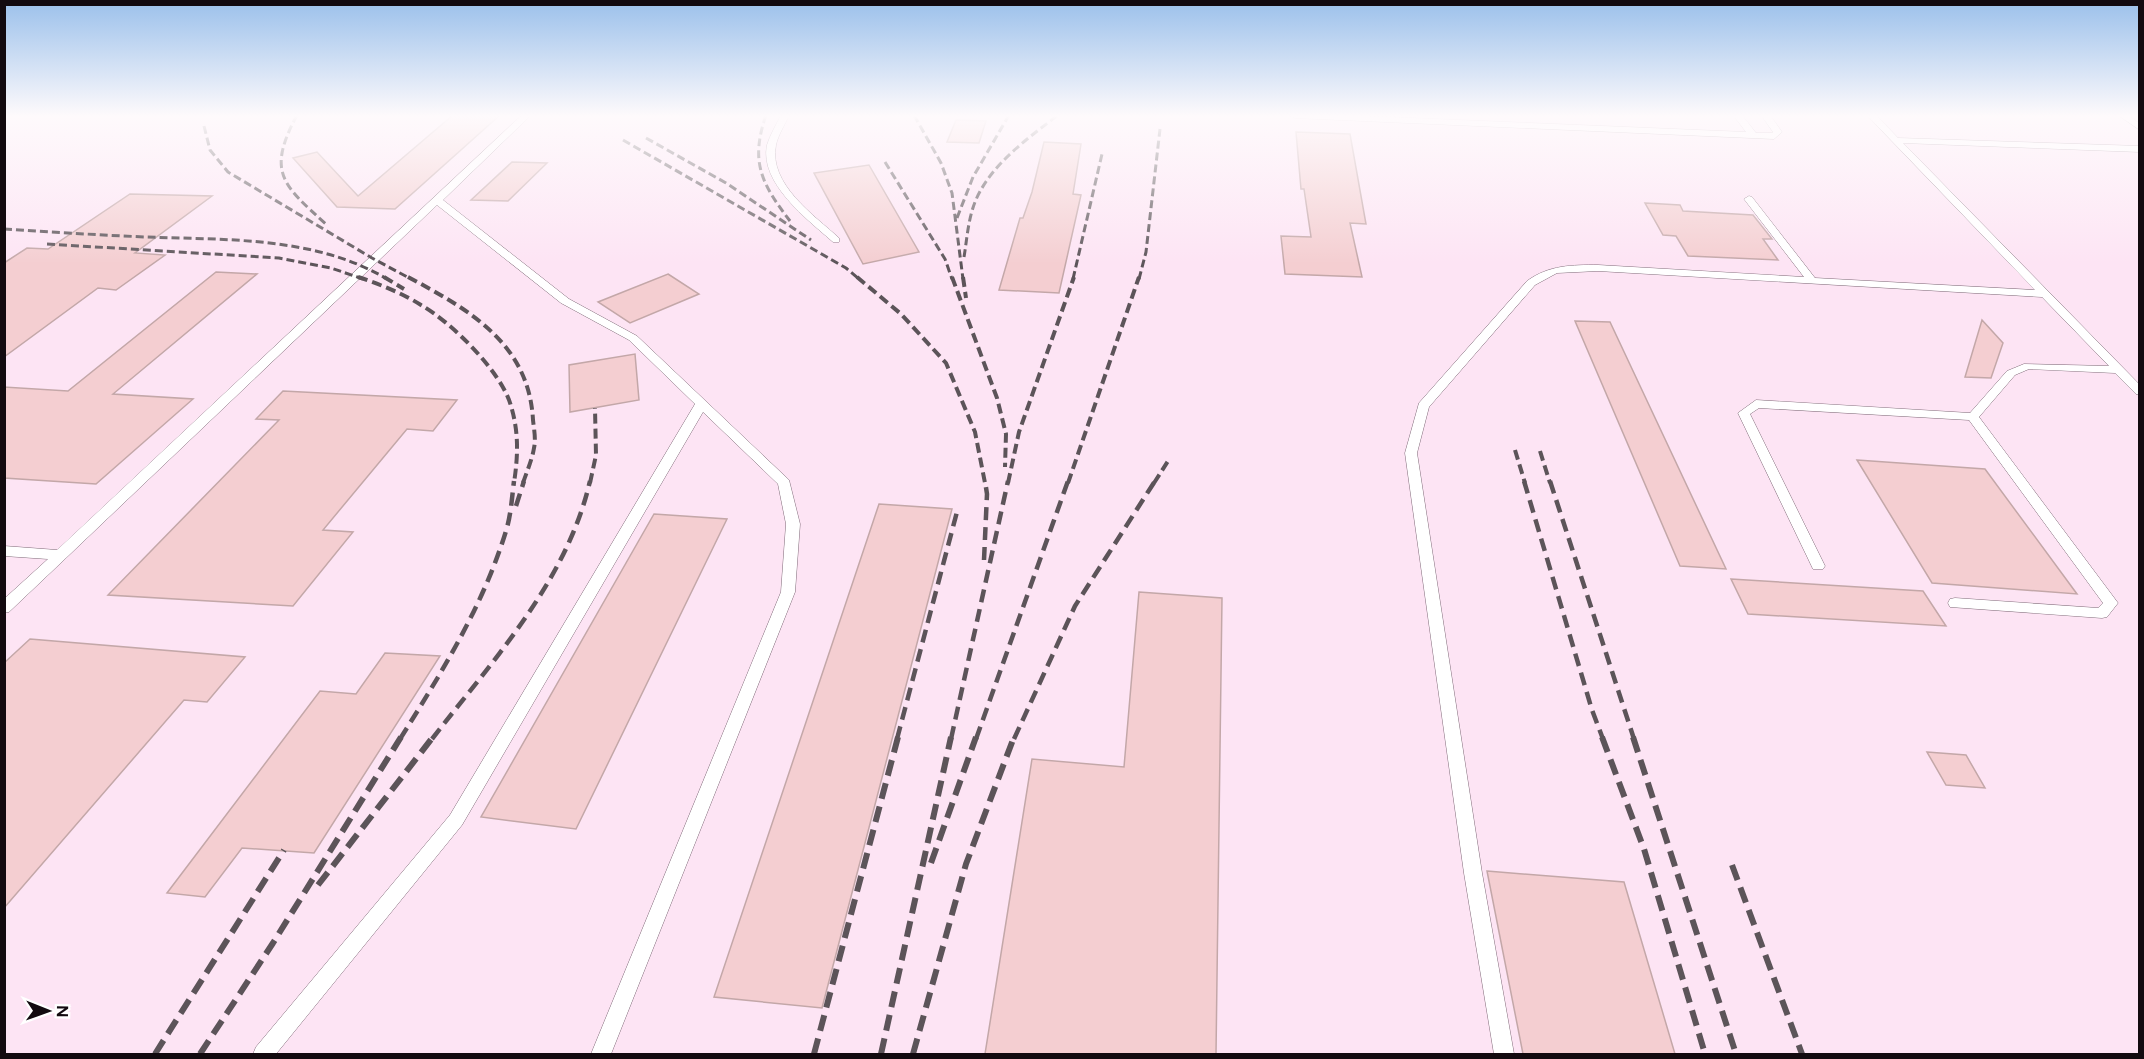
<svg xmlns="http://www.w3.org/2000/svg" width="2144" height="1059" font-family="Figtree,sans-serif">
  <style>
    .built { fill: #fde4f4 }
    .building { fill: #f4ced1; stroke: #c3a7a8; stroke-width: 1.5 }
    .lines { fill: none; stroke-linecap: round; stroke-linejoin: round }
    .lane-casing { stroke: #806b79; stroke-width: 1 }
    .lane { fill: #fff; fill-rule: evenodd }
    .rail-far3 { stroke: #5c5459; stroke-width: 3; stroke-dasharray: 8 4; stroke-linecap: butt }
    .rail-far2 { stroke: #5c5459; stroke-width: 4; stroke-dasharray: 10 5; stroke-linecap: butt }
    .rail-far1 { stroke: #5c5459; stroke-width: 4.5; stroke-dasharray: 13 7; stroke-linecap: butt }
    .rail { stroke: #5c5459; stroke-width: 6; stroke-dasharray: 16 8; stroke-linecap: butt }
  </style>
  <rect width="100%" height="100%" fill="#fdf3f9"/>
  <path class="built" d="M5,115H2139V1054H5Z"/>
  <path class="building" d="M453,115H500L395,209L337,207L293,158L317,152L358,196Z
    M956,120L986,121L979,143L947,142Z
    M1296,132L1350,134L1366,224L1350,223L1362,277L1285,274L1281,236L1311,237L1304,189H1301Z
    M1044,142L1081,144L1073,194L1081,195L1059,293L999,290L1020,218H1023L1032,192Z
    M512,162L547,163L508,201L471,200Z
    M869,165L919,252L863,264L814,173Z
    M130,194L212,196L135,253L165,255L116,290L98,288L4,357V263L27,248L48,249Z
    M1645,203L1680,205L1683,211L1753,215L1772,239H1763L1778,260L1688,256L1676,236L1663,235Z
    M216,272L257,274L113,394L193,399L96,484L4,478V387L68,391Z
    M668,274L699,294L630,323L598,302Z
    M1982,320L2003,343L1991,378L1965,377Z
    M1575,321L1610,322L1726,569L1680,566Z
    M635,354L639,400L570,412L569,365Z
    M283,391L457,400L433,431L407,429L323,530L353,532L293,606L108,595L279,420L256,419Z
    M1857,460L1985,469L2077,594L1932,583Z
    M879,504L952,509L822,1008L714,997Z
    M654,514L727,519L576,829L481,817Z
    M1731,579L1923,591L1946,626L1748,614Z
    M1139,592L1222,598L1216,1054H985L1032,759L1124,767Z
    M30,639L245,657L207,702L184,700L4,908V663Z
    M385,653L440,656L314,853L242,848L205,897L167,893L320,691L356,694Z
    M1927,752L1966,755L1985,788L1946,785Z
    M1487,871L1624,882L1675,1054H1523Z"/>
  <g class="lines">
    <defs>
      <path id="lane" d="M522,115H531L443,200L569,299L637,336L789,480L800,524L795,592L611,1054H591L781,592L786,524L778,484L703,412L462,825L276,1054H253L256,1047L450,815L695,404L629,340L561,303L437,205L66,558L9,612L4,613V599L48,559L4,556V546L57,550Z
        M781,115H789C785,125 778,135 776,145C768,184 815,216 839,238V242H833C808,220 759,183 767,145C770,135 776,125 781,115Z
        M1340,115L1746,132L1733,115H1742L1756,133H1772L1773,132L1761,115H1770L1782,132L1774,139L1295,118L1291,116Z
        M1867,115H1876L1898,138L2140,146V152L1903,143L2140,385V395L2136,394L2115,373L2029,369L2015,375L1979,417L2118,603L2107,617L2102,618L1950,607L1948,603L1950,599L1955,598L2098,608L2103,603L1969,420L1759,408L1750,414L1825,566L1823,569H1813L1738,413L1756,400L1970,413L2007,371L2024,364L2109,366L2042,297L1598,271L1557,273L1535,285L1429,407L1417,453L1482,873L1514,1054H1494L1464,873L1405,453L1419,403L1527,281C1549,265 1572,265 1598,265L1804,277L1744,199L1749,196L1752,197L1815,278L2035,290Z
        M2118,115H2128L2140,124V130Z"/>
    </defs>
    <use href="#lane" class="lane-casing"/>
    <use href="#lane" class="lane"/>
    <path class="rail-far3" d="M297,115C266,173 283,185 327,225
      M766,115C750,162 761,183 790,221
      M914,115L941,163L952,193L963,279
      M204,126L210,150L228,172L372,258L411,279
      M646,138L726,183L811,240
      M623,140L846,268L859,279
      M885,162L945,259L952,279
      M957,218L973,177L1009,115
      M4,229C51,232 98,235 146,237C226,240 315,236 387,279
      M47,244L279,258L331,268L363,279
      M964,257C967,239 968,220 975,202C990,165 1027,139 1058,115
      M1073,279L1102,154
      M1139,279L1146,252L1160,129"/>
    <path class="rail-far2" d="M358,277C379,284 402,293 421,305C451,322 502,372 511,406C519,433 518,456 514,483
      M384,277L404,289
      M408,277C470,310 529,344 533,420C534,429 536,439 534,448C532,460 527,471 523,483
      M857,277L901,314L946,363L975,432L985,483
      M952,277L997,398L1006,434L1005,467
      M963,277L966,298
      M1515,450L1525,483
      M1540,451L1550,483
      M590,483L596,455L595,408
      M1008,483L1019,432L1074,277
      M1068,483L1139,277
      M1154,483L1170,458"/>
    <path class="rail-far1" d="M1524,481L1592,710L1603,739
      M1550,481L1634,739
      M516,506L524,481
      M984,560L987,494L985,481
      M400,739C442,672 483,606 506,531C511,515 512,497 514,481
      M432,739C493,660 567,581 590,481
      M897,739L958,508
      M951,739L1008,481
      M976,739L1068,481
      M1014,739L1075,606L1155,481"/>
    <path class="rail" d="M1602,737L1644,849L1705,1054
      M1633,737L1736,1054
      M931,863L976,737
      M1732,865L1802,1054
      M318,885L433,737
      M155,1054L284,850
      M200,1054L273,943L401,737
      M814,1054L898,737
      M881,1054L951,737
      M913,1054L966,864L1014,737"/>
  </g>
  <linearGradient id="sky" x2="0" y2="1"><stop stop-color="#9bc0eb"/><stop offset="0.44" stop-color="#fefafc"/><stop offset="1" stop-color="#fefafc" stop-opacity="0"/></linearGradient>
  <rect width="2144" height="264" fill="url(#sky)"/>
  <rect width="2144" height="1059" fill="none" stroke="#120a0f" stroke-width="12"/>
  <g transform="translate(48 1011) rotate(91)" stroke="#ffffff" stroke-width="4.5" paint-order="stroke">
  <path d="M0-4.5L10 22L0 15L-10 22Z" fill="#120a0f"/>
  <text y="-9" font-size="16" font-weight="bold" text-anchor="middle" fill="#120a0f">N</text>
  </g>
</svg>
